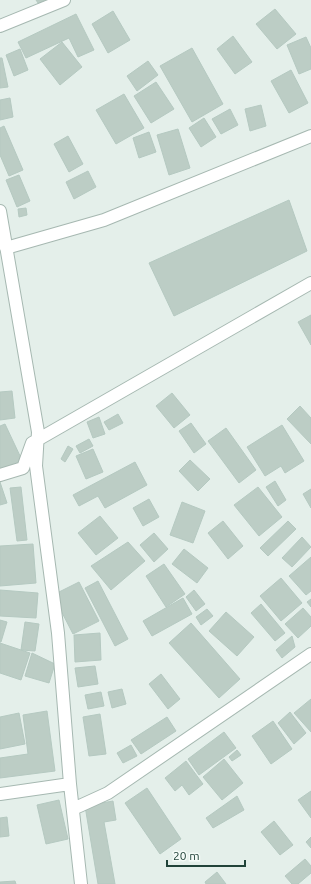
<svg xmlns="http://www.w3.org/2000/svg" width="311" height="884" font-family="Ubuntu,sans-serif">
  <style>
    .building { fill: #bccdc5; stroke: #b5c9c1 }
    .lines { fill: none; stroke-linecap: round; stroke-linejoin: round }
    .street-casing { stroke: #a6b8b1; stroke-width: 14 }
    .street { stroke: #fff; stroke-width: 12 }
  </style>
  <rect width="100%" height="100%" fill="#e4efea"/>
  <path class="building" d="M36,0H45L38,3Z
    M275,9L296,34L277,49L256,24Z
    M113,11L130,40L108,53L92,24Z
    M76,14L94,50L78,57L69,38L26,58L18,42Z
    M233,36L252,62L235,74L217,49Z
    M306,37L311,48V69L299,74L287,45Z
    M62,42L82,67L60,85L40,59Z
    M192,48L223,104L192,122L160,66Z
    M20,49L28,70L14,76L6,55Z
    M0,58H2L8,87L0,88Z
    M148,61L158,75L137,91L127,76Z
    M291,70L308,103L289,113L271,81Z
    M156,82L174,109L151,123L134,96Z
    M124,94L144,128L116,144L96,110Z
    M10,98L13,117L0,120V100Z
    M261,105L266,126L250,131L245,109Z
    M230,109L238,125L221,134L212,119Z
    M204,118L216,137L201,147L189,128Z
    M4,126L23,170L9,176L0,155V128Z
    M178,129L190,168L169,175L157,135Z
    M149,132L156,152L139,158L133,138Z
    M68,136L83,164L69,172L54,144Z
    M88,171L96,187L74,199L66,182Z
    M19,175L30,201L17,207L6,180Z
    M289,200L307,251L174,316L149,263Z
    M26,208L27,215L19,217L18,209Z
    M311,315V345L298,322Z
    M12,391L15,418L0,420V392Z
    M172,393L190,415L174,428L156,406Z
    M300,406L311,418V444L287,419Z
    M118,414L123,423L109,430L104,422Z
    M99,417L105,434L93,438L87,422Z
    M191,423L206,444L194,453L179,431Z
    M5,424L21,458L23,468L0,474V426Z
    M282,425L304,461L285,473L281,466L265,476L247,447Z
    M226,428L256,470L239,483L208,441Z
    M89,439L93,446L80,453L76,446Z
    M68,446L73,449L65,462L61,459Z
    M93,449L103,472L86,479L76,456Z
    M190,460L210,479L198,491L179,471Z
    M135,462L147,485L105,508L98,496L79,506L73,495Z
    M275,481L286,500L278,506L266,487Z
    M0,482L7,503L0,505Z
    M21,487L27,540L17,541L10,488Z
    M258,487L282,517L259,536L234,505Z
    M311,489V508L303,494Z
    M149,499L159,517L143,526L133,508Z
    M182,502L205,511L193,543L170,535Z
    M100,516L118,538L96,555L78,533Z
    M223,521L243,546L228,559L208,533Z
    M288,521L296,529L268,556L260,548Z
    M154,533L168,549L154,562L140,545Z
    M302,537L311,547L292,567L282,558Z
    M128,542L145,561L111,590L91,566Z
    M33,544L36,583L0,586V546Z
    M184,549L208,568L197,583L172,564Z
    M311,557V591L306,595L289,576Z
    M164,564L185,594L166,607L146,576Z
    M281,578L302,603L281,621L260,596Z
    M98,581L128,639L115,646L85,588Z
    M79,582L99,621L73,634L53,595Z
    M0,590L38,593L36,618L0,616Z
    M194,590L205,604L196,611L186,597Z
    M183,598L192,614L152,636L143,621Z
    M311,599V607L307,602Z
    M261,604L285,633L275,641L251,613Z
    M303,608L311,617V626L298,638L285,624Z
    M207,609L213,616L201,625L196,617Z
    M226,612L254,637L237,656L209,631Z
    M0,620L7,622L1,642H0Z
    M25,622L39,624L35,651L21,650Z
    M191,623L240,679L219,698L169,643Z
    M100,633L101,660L75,662L74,635Z
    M292,636L295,647L282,658L276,650Z
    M0,643L30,653L21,680L0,673Z
    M32,653L55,664L49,683L25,676Z
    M95,666L98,684L78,687L75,668Z
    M161,674L180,699L168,709L149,684Z
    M122,689L126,704L112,708L108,692Z
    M101,692L104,706L88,709L85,695Z
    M311,699V732L294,713Z
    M47,711L55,771L0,778V758L28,754L23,715Z
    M290,712L306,733L294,744L278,723Z
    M19,713L25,744L0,749V717Z
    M100,714L106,754L89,756L83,717Z
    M167,717L176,731L141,754L131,740Z
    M273,721L292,749L271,764L252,736Z
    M224,732L236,748L199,775L188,759Z
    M131,745L137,756L123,763L117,753Z
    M237,750L241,755L232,761L229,757Z
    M224,759L243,783L222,800L203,777Z
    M186,761L203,784L189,795L182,785L175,791L165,778Z
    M147,788L181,839L160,854L125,803Z
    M311,791V818L298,800Z
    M237,796L244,810L213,828L206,818Z
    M59,800L68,839L46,844L37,805Z
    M113,801L116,820L104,822L115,884H98L85,806Z
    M7,817L9,836L0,837V818Z
    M274,821L293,845L280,855L261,832Z
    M311,837V848L306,842Z
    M305,859L311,866V873L298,884H292L285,876Z
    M217,872L226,884H206L205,882Z
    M15,881L16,884H0V882Z"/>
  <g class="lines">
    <defs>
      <path id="street" d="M0,26L64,0
        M0,211L38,432L36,466L58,633L70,784L81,884
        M6,248L104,220L311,136
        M0,475L23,468L32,443L311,283
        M0,794L70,784
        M73,809L108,793L311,654"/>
    </defs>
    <use href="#street" class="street-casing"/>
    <use href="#street" class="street"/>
  </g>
  <path d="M167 860v6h78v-6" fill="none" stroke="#214339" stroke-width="2"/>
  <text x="173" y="860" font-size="12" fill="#214339" stroke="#f5fbf8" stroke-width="3" paint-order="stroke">20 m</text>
</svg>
